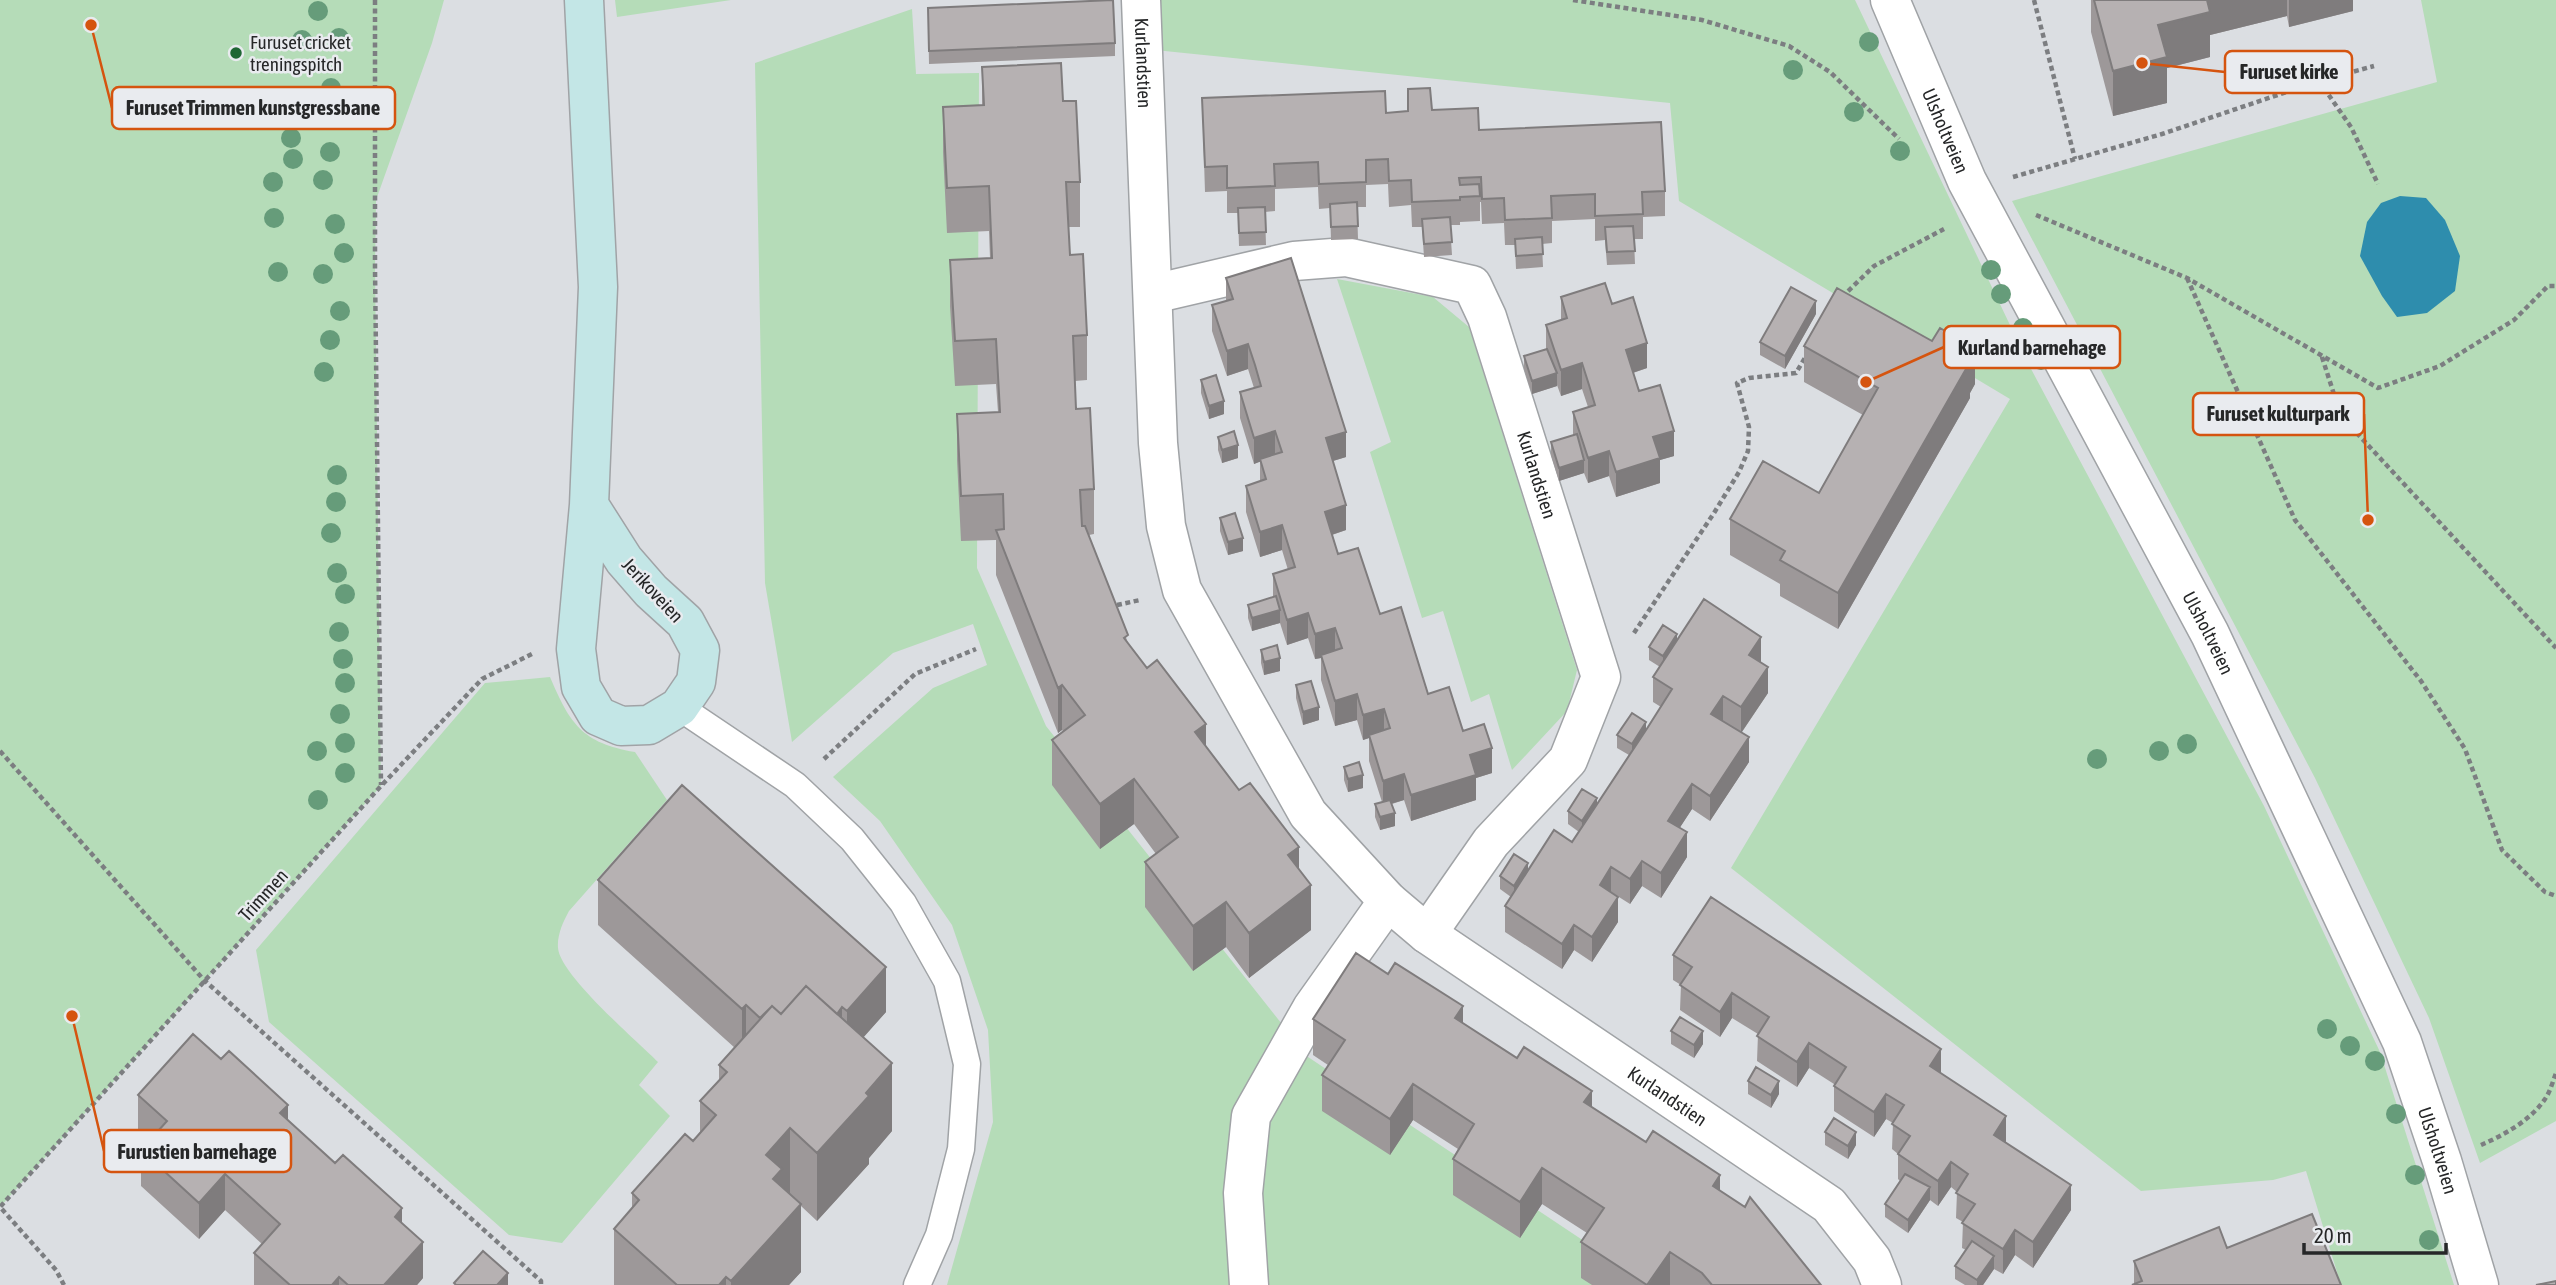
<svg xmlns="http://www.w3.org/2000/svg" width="2556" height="1285" font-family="'Asap Condensed',sans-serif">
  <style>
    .green { fill: #b5dcb8 }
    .water { fill: #2e8dad }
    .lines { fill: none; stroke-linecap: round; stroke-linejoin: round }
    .lane-casing { stroke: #a0a3a6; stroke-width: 29 }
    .street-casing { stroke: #a0a3a6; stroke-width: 41 }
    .secondary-casing { stroke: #a0a3a6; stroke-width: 41 }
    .path { stroke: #7c7e81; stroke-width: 4.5; stroke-dasharray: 5 3.5; stroke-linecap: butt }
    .lane { stroke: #fff; stroke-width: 26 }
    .street { stroke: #fff; stroke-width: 38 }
    .secondary { stroke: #c3e6e6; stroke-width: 38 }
    .tree { fill: #669c7a }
    .wall { fill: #9d9899 }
    .shaded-wall { fill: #7f7c7d }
    .building { fill: #b6b1b2; stroke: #7f7c7d; stroke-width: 2 }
    .poi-dot { fill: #1f6734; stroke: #e9ebef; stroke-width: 2.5 }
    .labels { text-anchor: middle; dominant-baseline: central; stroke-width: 5; stroke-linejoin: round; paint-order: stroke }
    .poi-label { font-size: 19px; fill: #262728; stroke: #e9ebef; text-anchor: start }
    .street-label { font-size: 19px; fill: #262728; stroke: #e9ebef }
    .leader { fill: none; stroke: #d5540f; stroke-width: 2.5 }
    .callout-dot { fill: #d5540f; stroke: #e9ebef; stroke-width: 2.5 }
    .callout { fill: #e9ebef; stroke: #d5540f; stroke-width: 2.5 }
    .callout-label { font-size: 21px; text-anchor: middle; font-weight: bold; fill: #262728 }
  </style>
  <rect width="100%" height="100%" fill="#dbdee2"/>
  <path class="green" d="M0,0H444L432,43L376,200L375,268L381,786L0,1207Z
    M615,0H731L617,17Z
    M1152,0H1855L2030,367L2264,806L2380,1052L2454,1285H2341L2306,1171L2273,1180L2141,1191L1731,868L2010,399L1679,201L1670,103L1155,50Z
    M2421,0H2556V1121L2480,1163L2429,1018L2315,778L2012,201L2437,82Z
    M912,9L916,74L979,73L977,568L1046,726L1308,1057L1650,1285H947L993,1122L988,1030L952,925L880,821L833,777L933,688L987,665L973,624L893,653L792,742L765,583L755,63Z
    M1337,279L1433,297L1469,327L1577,670L1567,711L1512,770L1489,694L1471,702L1443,611L1422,618L1370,452L1391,442Z
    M550,677C570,724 582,743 635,752L667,800L569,911C563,922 557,935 558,948C560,975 636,1040 658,1062L639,1085L670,1116L562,1243L509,1235L269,1022L256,950L485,683Z"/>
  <path class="water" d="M2400,196L2426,198L2445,220L2460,256L2455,291L2427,313L2397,317L2382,296L2360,256L2367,222L2381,203Z"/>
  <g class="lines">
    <defs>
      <path id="lane" d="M679,707L795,785L852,839L903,903L947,981L967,1064L961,1149L939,1235L917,1285"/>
      <g id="street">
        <path id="s1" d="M1141,0L1158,443L1166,526L1182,590L1308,814L1388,901L1427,934L1829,1205L1872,1260L1882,1285"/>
        <path id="s2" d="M1890,0L1967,181L2210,634L2402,1042L2442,1161L2479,1285"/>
        <path id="s3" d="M1153,294L1294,261L1346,257L1472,285L1487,317L1601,677L1568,760L1491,842L1427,934"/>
        <path d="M1249,1285L1243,1193L1251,1116L1312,1008L1388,901"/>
      </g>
      <path id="secondary" d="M584,0L598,287L589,505L576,649L581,687L598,716L621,726L649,725L679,707L696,682L700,650L685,622L651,591L624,560L589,505"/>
    </defs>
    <use href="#lane" class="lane-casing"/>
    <use href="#street" class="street-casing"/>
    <use href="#secondary" class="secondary-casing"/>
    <path class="path" d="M375,0V268L381,785
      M1573,0L1702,20L1789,46L1830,72L1899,139
      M2034,0L2075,159
      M2319,81L2351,127L2378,184
      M2013,177L2162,134L2319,81L2374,66
      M2036,215L2187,278L2378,388L2440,366L2514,320L2548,286H2556
      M2187,278L2295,520L2421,681L2465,749L2502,850L2545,892L2556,896
      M1842,297L1874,266L1944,229
      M2322,357L2341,416L2556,648
      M1117,605L1140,600
      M1634,633L1714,513L1739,472L1748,451L1749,427L1737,383L1749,378L1796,373L1806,356
      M0,751L204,980L541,1281V1285
      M824,759L915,674L976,649
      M2481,1145C2504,1135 2531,1120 2545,1099C2550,1092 2553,1081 2556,1073
      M64,1285L56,1270L0,1207L381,786L482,679L534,653"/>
    <use href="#lane" class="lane"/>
    <use href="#street" class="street"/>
    <use href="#secondary" class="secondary"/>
  </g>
  <g class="tree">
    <circle cx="318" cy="11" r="10"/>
    <circle cx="339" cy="38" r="10"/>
    <circle cx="302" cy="40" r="10"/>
    <circle cx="1869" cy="42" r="10"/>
    <circle cx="1793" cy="70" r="10"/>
    <circle cx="331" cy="88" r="10"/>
    <circle cx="1854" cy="112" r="10"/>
    <circle cx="291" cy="138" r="10"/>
    <circle cx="1900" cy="151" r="10"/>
    <circle cx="330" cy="152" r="10"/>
    <circle cx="293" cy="159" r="10"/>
    <circle cx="323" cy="180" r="10"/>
    <circle cx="273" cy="182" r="10"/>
    <circle cx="274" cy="218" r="10"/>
    <circle cx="335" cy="224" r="10"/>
    <circle cx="344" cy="253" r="10"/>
    <circle cx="1991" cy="270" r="10"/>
    <circle cx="278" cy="272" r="10"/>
    <circle cx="323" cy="274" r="10"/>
    <circle cx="2001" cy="294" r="10"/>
    <circle cx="340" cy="311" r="10"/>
    <circle cx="2023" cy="328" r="10"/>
    <circle cx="330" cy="340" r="10"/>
    <circle cx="2041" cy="360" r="10"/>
    <circle cx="324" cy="372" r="10"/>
    <circle cx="337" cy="475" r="10"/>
    <circle cx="336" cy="502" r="10"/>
    <circle cx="331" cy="533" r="10"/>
    <circle cx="337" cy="573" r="10"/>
    <circle cx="345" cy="594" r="10"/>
    <circle cx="339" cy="632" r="10"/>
    <circle cx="343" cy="659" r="10"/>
    <circle cx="345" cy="683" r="10"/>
    <circle cx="340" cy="714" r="10"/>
    <circle cx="345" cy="743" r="10"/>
    <circle cx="2187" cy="744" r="10"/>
    <circle cx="317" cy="751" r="10"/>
    <circle cx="2159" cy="751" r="10"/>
    <circle cx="2097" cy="759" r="10"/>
    <circle cx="345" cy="773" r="10"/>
    <circle cx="318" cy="800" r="10"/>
    <circle cx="2327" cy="1029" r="10"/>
    <circle cx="2350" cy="1046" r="10"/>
    <circle cx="2375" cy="1061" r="10"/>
    <circle cx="2396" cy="1114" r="10"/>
    <circle cx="2415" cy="1175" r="10"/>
    <circle cx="2429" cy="1240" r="10"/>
  </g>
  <path class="wall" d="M2091,0H2353V11L2289,27L2287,16L2210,35V57L2167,68V103L2113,116L2091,32Z
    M928,8L1115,43V56L929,64Z
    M982,67L1063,101L1080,182V227H1068L1070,255L1087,335V380L1075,381L1076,409L1094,489V534L1089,535L1128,643L1299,869L1311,930L1249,978L1226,947L1193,971L1145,907V862L1156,854L1134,824L1100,849L1052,785V740L1063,731L1062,730L1058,733L996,575V540L961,541L957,460V414L998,412L996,384L955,386L950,306V260L990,258L989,231L947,233L943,152V107L982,105Z
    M1408,89L1432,110L1479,130L1665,191V216L1643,217V239H1634L1635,264L1607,265L1605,240L1595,241V219L1552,221V243L1542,244L1543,267L1516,269L1515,245H1505L1504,223L1482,224L1481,202H1480V221L1460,222V225H1450L1452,255L1424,257L1422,227H1412L1411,205L1389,207L1388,184L1366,185V207H1357L1358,239L1331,240L1330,208L1319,209L1318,187L1275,189V211L1265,212L1266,245L1239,246L1238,213H1227V191L1205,192L1202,98L1386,113L1408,111Z
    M1226,278L1346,457L1333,461L1346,530L1332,535L1338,554L1380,614L1428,694L1463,731L1492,773L1476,778V800L1411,821L1404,800L1392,804L1395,826L1380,830L1375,817V804L1382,802L1369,761V738L1363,740L1357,720L1335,726L1321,680V658L1315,659L1308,638L1287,645L1280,623L1252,631L1248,618V605L1273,597V574L1288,570L1282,550L1260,557L1246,512V486L1260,481V461L1254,464L1240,418V392L1254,388L1248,369L1227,376L1212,331V305L1226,301Z
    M1561,297L1612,304L1647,368L1633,373L1639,391L1674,456L1660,460V483L1616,497L1609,476L1588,483L1584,473L1559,481L1551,455V442L1573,435V412L1588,407L1582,389L1561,396L1557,385V386L1532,394L1524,369V356L1546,349V325L1561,320Z
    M1816,314L1785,369L1760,355V342Z
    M1804,346L1975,384L1970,393V398L1838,629L1780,596V584L1730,555V519L1819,493L1863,415L1804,382Z
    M1201,380L1224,414L1209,419L1201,393Z
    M1218,437L1238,458L1222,463L1218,450Z
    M1220,518L1243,551L1228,555L1220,531Z
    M1677,640L1761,662L1768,693L1742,732L1749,762L1710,821L1692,809L1680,827L1687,857L1661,898L1642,886L1630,904L1611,892L1618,922L1592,962L1574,950L1562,969L1505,932V906L1511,897L1500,889V876L1528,870L1572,842L1579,832L1568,824V811L1597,805L1629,755L1617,748V735L1646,730L1661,707L1653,702V677L1660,667L1649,660V647Z
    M1261,650L1280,671L1264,675L1261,663Z
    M1296,685L1319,720L1303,725L1296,698Z
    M1344,767L1363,788L1348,792L1344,780Z
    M598,880L886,1012L863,1037L892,1131L869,1158V1164L817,1221L801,1206V1272L789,1285H614V1229L632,1209V1193L693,1141L700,1132V1101L719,1081V1065L735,1048L598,925Z
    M1673,955L1941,1074L2071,1210L2033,1268L2015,1255L2003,1274L1994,1269L1983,1285H1965L1955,1279V1266L1966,1250L1962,1248L1963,1222L1956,1218L1957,1192L1951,1187L1938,1206L1930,1200L1908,1233L1885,1217V1204L1900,1181L1898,1179V1154L1892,1149L1893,1123L1886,1119L1874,1137L1834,1111V1084L1809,1068L1797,1087L1757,1061L1758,1034L1732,1018L1720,1037L1680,1010L1681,985L1673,980Z
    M1313,1019L1463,1023L1720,1191L1821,1285H1592L1581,1278V1242L1587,1233L1542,1204L1520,1238L1453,1195V1159L1458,1149L1413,1120L1390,1155L1322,1111V1075L1328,1065L1313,1055Z
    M1671,1031L1703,1044L1694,1058L1671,1044Z
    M1748,1081L1779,1094L1771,1108L1748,1094Z
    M138,1095L288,1120L402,1223L423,1278L417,1285H254V1253L262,1244L225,1210L199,1239L141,1186V1150L149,1141L138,1131Z
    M1825,1132L1856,1145L1848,1159L1825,1145Z
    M2227,1248L2134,1284V1261Z"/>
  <path class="shaded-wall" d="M2205,0H2287V16L2210,35V57L2167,68V103L2113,116V71L2158,25Z
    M2289,0H2353V11L2289,27Z
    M1816,301V314L1785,369V356Z
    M1647,343V368L1626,375V350Z
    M1248,344V369L1227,376V351Z
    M1975,348V384L1970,393V398L1838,629V593Z
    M1582,363V389L1561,396V370Z
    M1557,373V386L1532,394V381Z
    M1224,401V414L1209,419V406Z
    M1275,431V456L1254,464V438Z
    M1674,431V456L1660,460V483L1616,497V472L1653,437Z
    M1346,432V457L1326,463V438Z
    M1238,445V458L1222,463V450Z
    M1609,451V476L1588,483V458Z
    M1584,460V473L1559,481V468Z
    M1346,505V530L1325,537V512Z
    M1282,525V550L1260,557V532Z
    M1243,538V551L1228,555V542Z
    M1280,610V623L1252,631V618Z
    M1308,613V638L1287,645V620Z
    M1335,628V653L1321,655V658L1315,659V634Z
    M1677,634V647L1663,669V656Z
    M1761,637V662L1749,680V655Z
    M1280,658V671L1264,675V662Z
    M1768,667V693L1741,733V707Z
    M1062,685V730L1058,733V688Z
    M1357,694V720L1335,726V701Z
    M1723,696V721L1711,714Z
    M1319,707V720L1303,725V712Z
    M1384,709V734L1369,735V738L1363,740V715Z
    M1646,722V735L1632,757V744Z
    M1206,724V769L1195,732Z
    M1749,737V762L1710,821V796Z
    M1492,748V773L1476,778V800L1411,821V795L1470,755Z
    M1404,774V800L1383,806V781Z
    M1363,775V788L1348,792V779Z
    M1134,779V824L1100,849V804Z
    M1692,784V809L1668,846V821Z
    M1597,798V811L1582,834V821Z
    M1395,813V826L1380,830V817Z
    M1687,832V857L1661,898V873Z
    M1299,847V892L1288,855Z
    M1642,861V886L1630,904V879Z
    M1528,863V876L1514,899V886Z
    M1611,867V892L1600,885Z
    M1311,885V930L1249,978V933Z
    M1618,897V922L1592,962V937Z
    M1226,902V947L1193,971V926Z
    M1574,925V950L1562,969V944Z
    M886,967V1012L847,1056V1011Z
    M1732,993V1018L1720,1037V1012Z
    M746,1005V1050L742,1054V1009Z
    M1463,1006V1042L1455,1018Z
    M842,1007V1052L825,1026Z
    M1703,1031V1044L1694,1058V1045Z
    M1809,1043V1068L1797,1087V1062Z
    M1941,1049V1074L1930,1066Z
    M892,1063V1131L869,1158V1164L817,1221V1153Z
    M1779,1081V1094L1771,1108V1095Z
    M1413,1084V1120L1390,1155V1119Z
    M1592,1091V1127L1584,1102Z
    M1886,1094V1119L1874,1137V1112Z
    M288,1105V1141L280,1113Z
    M2006,1116V1142L1994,1160V1135Z
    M790,1128V1196L801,1204V1272L789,1285H731V1281L766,1155Z
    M1856,1132V1145L1848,1159V1146Z
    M1951,1162V1187L1938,1206V1181Z
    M1542,1168V1204L1520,1238V1202Z
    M225,1174V1210L199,1239V1203Z
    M1720,1175V1211L1713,1186Z
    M2071,1185V1210L2033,1268V1242Z
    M1930,1187V1200L1908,1233V1220Z
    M402,1208V1244L395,1217Z
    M2015,1230V1255L2003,1274V1249Z
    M423,1242V1278L417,1285H384Z
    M1670,1252V1285H1648Z
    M1994,1256V1269L1983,1285H1977V1280Z
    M508,1273V1285H498Z
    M339,1277V1285H332Z
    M726,1277V1285H719Z"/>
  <path class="building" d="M1113,0L1115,43L929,51L928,8Z
    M2094,0H2207L2210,12L2158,25L2167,57L2113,71Z
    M1061,63L1063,101H1076L1080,182H1066L1070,255L1083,254L1087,335L1073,336L1076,409L1090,408L1094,489L1080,490L1082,526H1085L1128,635L1124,638L1147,668L1157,660L1206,724L1195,732L1239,790L1250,783L1299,847L1288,855L1311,885L1249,933L1226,902L1193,926L1145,862L1178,837L1134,779L1100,804L1052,740L1085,715L1062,685L1058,688L996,530L1004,529L1003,494L961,496L957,414L1000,412L996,339L955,341L950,260L992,258L989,186L947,188L943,107L984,105L982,67Z
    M1430,88L1432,110L1478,108L1479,130L1661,122L1665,191L1642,192L1643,214L1595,216V194L1551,196L1552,218L1505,220L1504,198L1482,199L1481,177L1459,178L1460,185L1479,184L1480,196L1460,197V200L1412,202L1411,180L1389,181L1388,159L1366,160V182L1319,184L1318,162L1274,164L1275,186L1227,188V166L1205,167L1202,98L1385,91L1386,113L1408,111V89Z
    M1357,202L1358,226L1331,227L1330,204Z
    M1265,207L1266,232L1239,233L1238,208Z
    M1450,217L1452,242L1424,244L1422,219Z
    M1633,226L1635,251L1607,252L1605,227Z
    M1542,237L1543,254L1516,256L1515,239Z
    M1291,258L1346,432L1326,438L1346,505L1325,512L1338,554L1358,548L1380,614L1401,607L1428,694L1449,687L1463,731L1484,724L1492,748L1470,755L1476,775L1411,795L1404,774L1383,781L1369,735L1390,728L1384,709L1363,715L1357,694L1335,701L1321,655L1342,648L1335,628L1315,634L1308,613L1287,620L1273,574L1295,567L1282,525L1260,532L1246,486L1266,479L1260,459L1282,452L1275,431L1254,438L1240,392L1261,386L1255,365L1248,344L1227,351L1212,305L1233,299L1226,278Z
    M1605,283L1612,304L1633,297L1647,343L1626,350L1639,391L1660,385L1674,431L1653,437L1660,458L1616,472L1609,451L1588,458L1573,412L1595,405L1589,385L1582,363L1561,370L1546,325L1567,318L1561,297Z
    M1791,287L1816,301L1785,356L1760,342Z
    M1837,288L1932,341L1940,328L1975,348L1968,361L1970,362L1838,593L1780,560L1785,551L1730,519L1763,461L1819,493L1878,388L1804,346Z
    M1547,349L1557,373L1532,381L1524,356Z
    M1216,375L1224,401L1209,406L1201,380Z
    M1234,431L1238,445L1222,450L1218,437Z
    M1577,434L1584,460L1559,468L1551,442Z
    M1235,513L1243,538L1228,542L1220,518Z
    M1276,596L1280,610L1252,618L1248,605Z
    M1704,599L1761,637L1749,655L1768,667L1741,707L1723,696L1711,714L1749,737L1710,796L1692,784L1680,802L1668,821L1687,832L1661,873L1642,861L1630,879L1611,867L1600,885L1618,897L1592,937L1574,925L1562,944L1505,906L1554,830L1572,842L1648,727L1672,689L1653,677Z
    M1663,625L1677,634L1663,656L1649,647Z
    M1277,645L1280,658L1264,662L1261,650Z
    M1311,681L1319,707L1303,712L1296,685Z
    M1632,713L1646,722L1632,744L1617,735Z
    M1359,762L1363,775L1348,779L1344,767Z
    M682,785L886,967L847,1011L842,1007L837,1014L806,986L781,1014L772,1006L760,1018L746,1005L742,1009L598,880Z
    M1582,789L1597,798L1582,821L1568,811Z
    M1390,800L1395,813L1380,817L1375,804Z
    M1514,854L1528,863L1514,886L1500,876Z
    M1711,897L1941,1049L1930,1066L2006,1116L1994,1135L2071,1185L2033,1242L2015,1230L2003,1249L1962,1223L1975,1204L1956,1193L1968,1174L1951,1162L1938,1181L1898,1154L1910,1136L1892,1124L1904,1105L1886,1094L1874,1112L1834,1086L1846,1067L1809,1043L1797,1062L1757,1036L1769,1017L1732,993L1720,1012L1680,985L1692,967L1673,955Z
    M1356,953L1388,974L1395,963L1463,1006L1455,1018L1517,1058L1524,1047L1592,1091L1584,1102L1646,1142L1653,1131L1720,1175L1713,1186L1745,1207L1750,1197L1821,1285H1712L1702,1273L1670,1252L1647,1285L1581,1242L1604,1208L1542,1168L1520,1202L1453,1159L1474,1124L1413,1084L1390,1119L1322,1075L1345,1040L1313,1019Z
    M806,986L892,1063L866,1093L869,1096L817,1153L790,1128L766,1155L782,1169L773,1179L801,1204L731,1281L726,1277L719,1285H677L614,1229L639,1200L632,1193L685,1134L693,1141L716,1115L700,1101L727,1072L719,1065L772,1006L781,1014Z
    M1680,1017L1703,1031L1694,1045L1671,1031Z
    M193,1034L221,1059L229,1051L288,1105L280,1113L335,1163L343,1155L402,1208L395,1217L423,1242L384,1285H348L339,1277L332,1285H290L254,1253L280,1224L225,1174L199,1203L141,1150L167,1121L138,1095Z
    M1756,1067L1779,1081L1771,1095L1748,1081Z
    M1834,1118L1856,1132L1848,1146L1825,1132Z
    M1905,1174L1930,1187L1908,1220L1885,1204Z
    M2312,1214L2341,1285H2132L2142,1281L2134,1261L2219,1227L2227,1248Z
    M1972,1241L1994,1256L1977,1280L1955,1266Z
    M483,1251L508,1273L498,1284L499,1285H456L454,1283Z
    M2556,1281V1285H2536Z"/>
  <circle class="poi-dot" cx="236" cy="53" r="7"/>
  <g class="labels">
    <g class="poi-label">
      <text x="250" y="42">Furuset cricket<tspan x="250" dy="22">treningspitch</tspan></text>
    </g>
    <g class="street-label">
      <text stroke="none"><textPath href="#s1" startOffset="63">Kurlandstien</textPath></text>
      <text stroke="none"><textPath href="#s2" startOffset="142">Ulsholtveien</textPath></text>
      <text stroke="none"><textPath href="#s3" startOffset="527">Kurlandstien</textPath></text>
      <text transform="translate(653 590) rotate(47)">Jerikoveien</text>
      <text stroke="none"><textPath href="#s2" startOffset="709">Ulsholtveien</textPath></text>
      <text transform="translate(263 895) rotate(-48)">Trimmen</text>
      <text stroke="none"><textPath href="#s1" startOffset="1309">Kurlandstien</textPath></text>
      <text stroke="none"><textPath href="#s2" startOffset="1276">Ulsholtveien</textPath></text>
    </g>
  </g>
  <path class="leader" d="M2142 63L2225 72M91 25L112 108M1866 382L1944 347M2368 520L2364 414M72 1016L104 1151"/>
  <g class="callout-dot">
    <circle cx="2142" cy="63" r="7"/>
    <circle cx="91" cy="25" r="7"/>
    <circle cx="1866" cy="382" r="7"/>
    <circle cx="2368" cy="520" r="7"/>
    <circle cx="72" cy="1016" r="7"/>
  </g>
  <g class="callout">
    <rect x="2225" y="51" width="127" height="42" rx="7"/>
    <rect x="112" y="87" width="283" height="42" rx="7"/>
    <rect x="1944" y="326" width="176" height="42" rx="7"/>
    <rect x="2193" y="393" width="171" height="42" rx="7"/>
    <rect x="104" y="1130" width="187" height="42" rx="7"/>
  </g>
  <g class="callout-label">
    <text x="2289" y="79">Furuset kirke</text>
    <text x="253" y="115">Furuset Trimmen kunstgressbane</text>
    <text x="2032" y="355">Kurland barnehage</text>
    <text x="2278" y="421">Furuset kulturpark</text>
    <text x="197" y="1159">Furustien barnehage</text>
  </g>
  <path d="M2304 1243v10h142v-10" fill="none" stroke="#262728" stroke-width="3.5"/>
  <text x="2314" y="1243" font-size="21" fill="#262728" stroke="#e9ebef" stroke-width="5" paint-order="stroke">20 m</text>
</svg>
